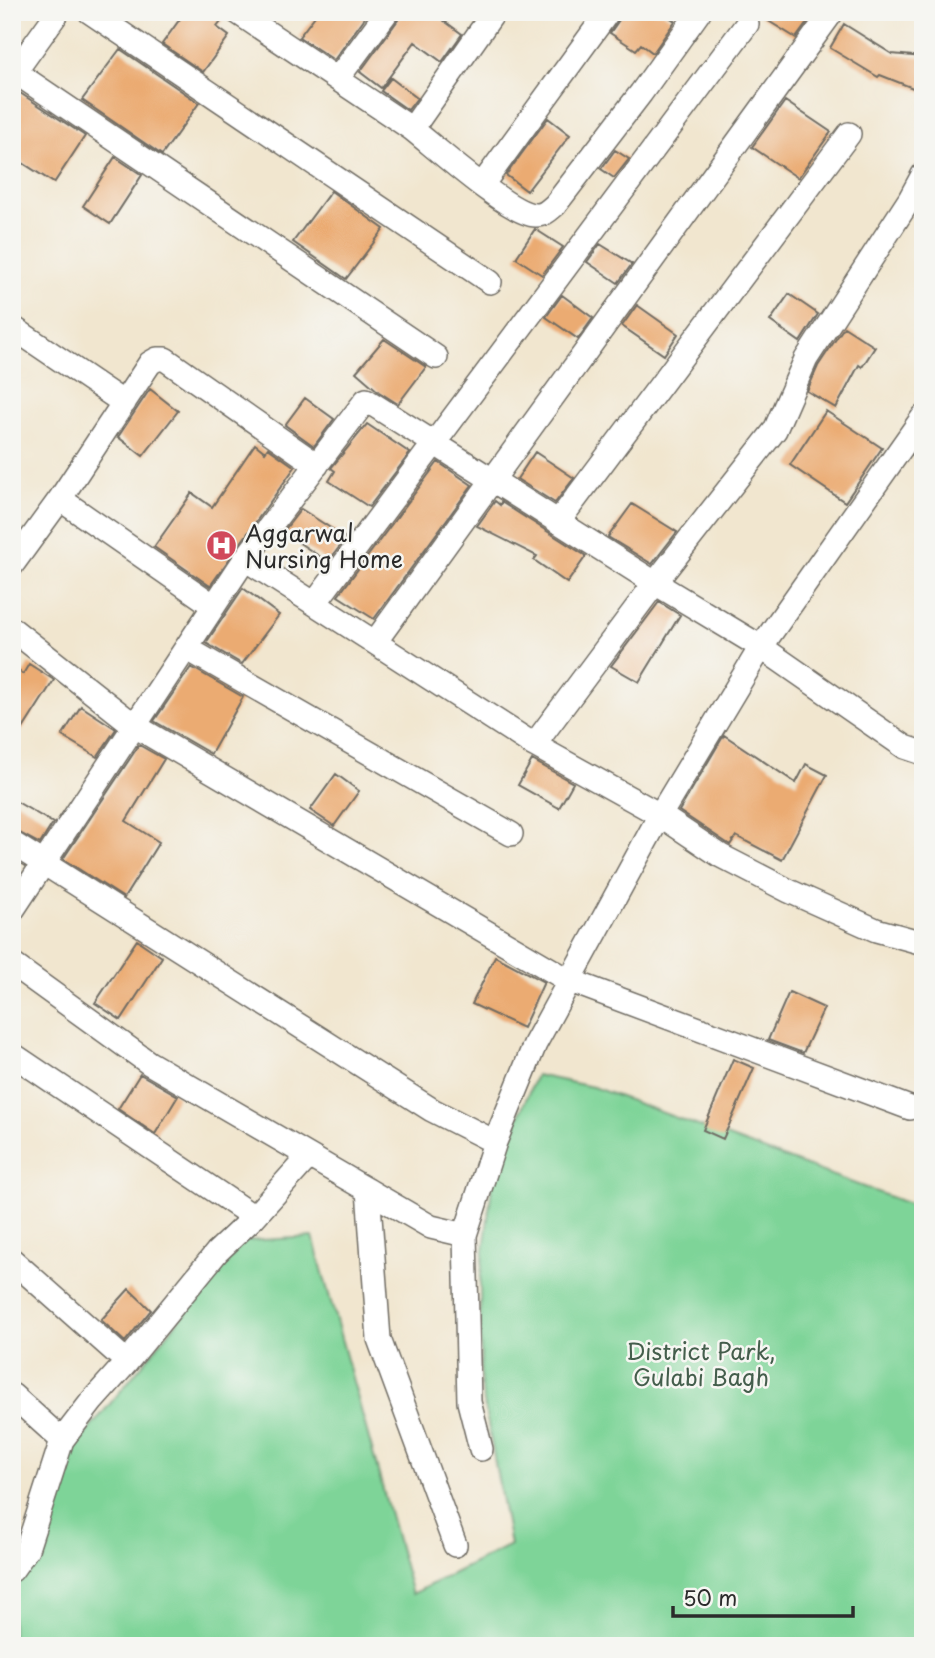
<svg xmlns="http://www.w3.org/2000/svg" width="935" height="1658" font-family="'Playpen Sans',sans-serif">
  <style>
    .green { fill: #7ed498; stroke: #548062; stroke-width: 2 }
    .building { fill: #ebab72 }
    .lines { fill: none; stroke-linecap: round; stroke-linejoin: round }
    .street-casing { stroke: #706c64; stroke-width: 26 }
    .street { stroke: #fff; stroke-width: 23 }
    .labels { text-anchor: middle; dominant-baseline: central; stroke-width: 5; stroke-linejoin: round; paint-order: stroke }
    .poi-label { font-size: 23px; fill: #2b2b2b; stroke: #f6f6f2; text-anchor: start }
    .park-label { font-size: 23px; fill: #445e4c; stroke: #f6f6f2 }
  </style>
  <rect width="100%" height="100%" fill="#f6f6f2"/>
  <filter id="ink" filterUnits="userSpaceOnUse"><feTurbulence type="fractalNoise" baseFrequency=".0143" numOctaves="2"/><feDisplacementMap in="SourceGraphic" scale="14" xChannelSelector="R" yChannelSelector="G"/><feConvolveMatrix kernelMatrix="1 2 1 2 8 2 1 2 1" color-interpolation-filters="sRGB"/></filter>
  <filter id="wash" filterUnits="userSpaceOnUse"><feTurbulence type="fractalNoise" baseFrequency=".00686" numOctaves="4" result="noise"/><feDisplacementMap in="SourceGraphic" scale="28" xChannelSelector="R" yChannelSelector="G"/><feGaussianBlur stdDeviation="1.57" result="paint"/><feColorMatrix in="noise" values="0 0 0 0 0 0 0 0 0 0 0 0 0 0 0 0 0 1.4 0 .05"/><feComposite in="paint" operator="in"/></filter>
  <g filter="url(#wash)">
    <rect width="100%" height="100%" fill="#f1e6cf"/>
    <path class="green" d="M536,1075L593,1087L923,1209V1646H12V1601L63,1461L244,1241L313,1237L412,1594L510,1545L481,1386L480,1282L493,1178Z"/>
    <g id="blocks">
      <path class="building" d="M185,12H223L224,18L217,27L229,36L203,72L162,44Z
        M318,12H369L334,60L299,37Z
        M401,12H432L462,34L442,62L415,42L381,88L360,72L398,20Z
        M622,12H662L675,21L653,53L641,44L636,50L610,33L619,20Z
        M754,12H805L812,16L796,38Z
        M844,24L892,54L923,57V92L880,75L878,77L830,48Z
        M120,49L199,103L162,155L82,100Z
        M391,78L417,98L408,110L381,91Z
        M14,89L85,136L54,183L12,156V90Z
        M785,101L831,132L798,178L752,147Z
        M548,118L570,135L527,191L506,175Z
        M615,150L629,159L614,178L601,169Z
        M115,157L142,175L110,224L83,206Z
        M331,191L384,229L346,279L293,242Z
        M535,229L563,247L542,275L516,258Z
        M600,244L632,264L618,283L587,262Z
        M789,294L818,314L800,342L770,321Z
        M562,295L593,318L578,339L546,317Z
        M637,305L678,334L664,355L622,326Z
        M844,327L875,347L862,367L859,365L836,408L807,391L818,366Z
        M384,339L426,367L398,404L379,392L356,372Z
        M150,389L178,411L143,456L118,437Z
        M305,398L334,419L314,446L285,425Z
        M826,411L882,448L845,502L790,465Z
        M367,424L410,453L369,507L329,481L335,471L331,468Z
        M255,444L265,452L268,448L295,467L210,586L154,547L192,493L212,507Z
        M535,452L574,478L555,503L517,479Z
        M438,462L472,485L374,619L338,596Z
        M495,501L500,505L501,502L586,556L567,583L534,560L537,556L477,526Z
        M632,504L677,532L652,564L608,537Z
        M301,509L346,538L328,562L283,532Z
        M243,588L279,615L242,664L206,643Z
        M659,602L680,615L639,682L611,666Z
        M29,664L54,680L12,746V667L23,674Z
        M191,667L243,697L211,754L154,721Z
        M81,706L116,729L97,757L62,736Z
        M724,735L796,783L806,764L827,775L782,860L736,836L730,845L679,811Z
        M139,745L164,759L126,821L159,842L124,898L63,859Z
        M532,760L573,783L559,808L518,785Z
        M336,774L359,791L334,826L310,810Z
        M12,799L53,823L40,844L12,829Z
        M137,940L162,957L121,1020L95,1003Z
        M495,956L544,982L523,1028L472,1004Z
        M789,992L824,1008L803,1053L768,1040Z
        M733,1059L754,1068L723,1139L703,1130Z
        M140,1074L178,1096L155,1134L118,1109Z
        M129,1289L151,1310L125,1342L101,1320Z"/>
    </g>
  </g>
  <g filter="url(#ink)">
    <use href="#blocks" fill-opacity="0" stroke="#706c64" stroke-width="2"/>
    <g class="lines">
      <defs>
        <path id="street" d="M90,12L490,282
          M237,12L412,129L494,12
          M15,72L436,357
          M12,76L58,12
          M338,78L387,12
          M412,129C435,147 511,216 536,215C545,215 549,210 555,205L641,93L699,12
          M482,185L608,12
          M12,327L124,403
          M60,499L214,606
          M558,522L849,134
          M245,559L534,745L660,815L721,856L789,891L876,930L923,943
          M12,565L60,499L150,363L157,359H165L317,465
          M315,603L747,24
          M12,629L135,726L568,980L910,1108
          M375,642L832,12
          M186,648L511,834
          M534,745L655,583L775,430L806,359L910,199L923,175
          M12,843L432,1110L495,1142
          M12,911L245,559L366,400L655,583L761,647L905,747L923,753
          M12,964L149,1063L431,1227L465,1235
          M12,1054L254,1217
          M368,1190L379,1339L455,1545
          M12,1260L127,1362
          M12,1395L62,1440
          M481,1449L469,1402L465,1235L495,1142L535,1044L660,815L761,647L923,417
          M12,1570L27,1549L62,1440L92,1401L127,1362L217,1252L254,1217L309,1156"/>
      </defs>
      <use href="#street" class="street-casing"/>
      <use href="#street" class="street"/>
    </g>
  </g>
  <defs>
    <symbol id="hospital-disc" viewBox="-11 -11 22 22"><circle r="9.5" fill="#d1495b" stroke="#f6f6f2"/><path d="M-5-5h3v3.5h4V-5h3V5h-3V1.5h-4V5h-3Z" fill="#fff"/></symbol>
  </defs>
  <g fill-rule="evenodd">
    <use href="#hospital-disc" x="204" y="528" width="35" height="35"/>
  </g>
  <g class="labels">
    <g class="poi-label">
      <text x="245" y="532">Aggarwal<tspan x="245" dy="26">Nursing Home</tspan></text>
    </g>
    <g class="park-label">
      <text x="701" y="1350">District Park,<tspan x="701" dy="26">Gulabi Bagh</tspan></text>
    </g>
  </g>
  <rect width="935" height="1658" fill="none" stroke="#f6f6f2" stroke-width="42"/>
  <path d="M673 1606v10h180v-10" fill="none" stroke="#2b2b2b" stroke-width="3.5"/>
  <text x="683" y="1606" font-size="21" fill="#2b2b2b" stroke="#f6f6f2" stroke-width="5" paint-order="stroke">50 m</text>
</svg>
